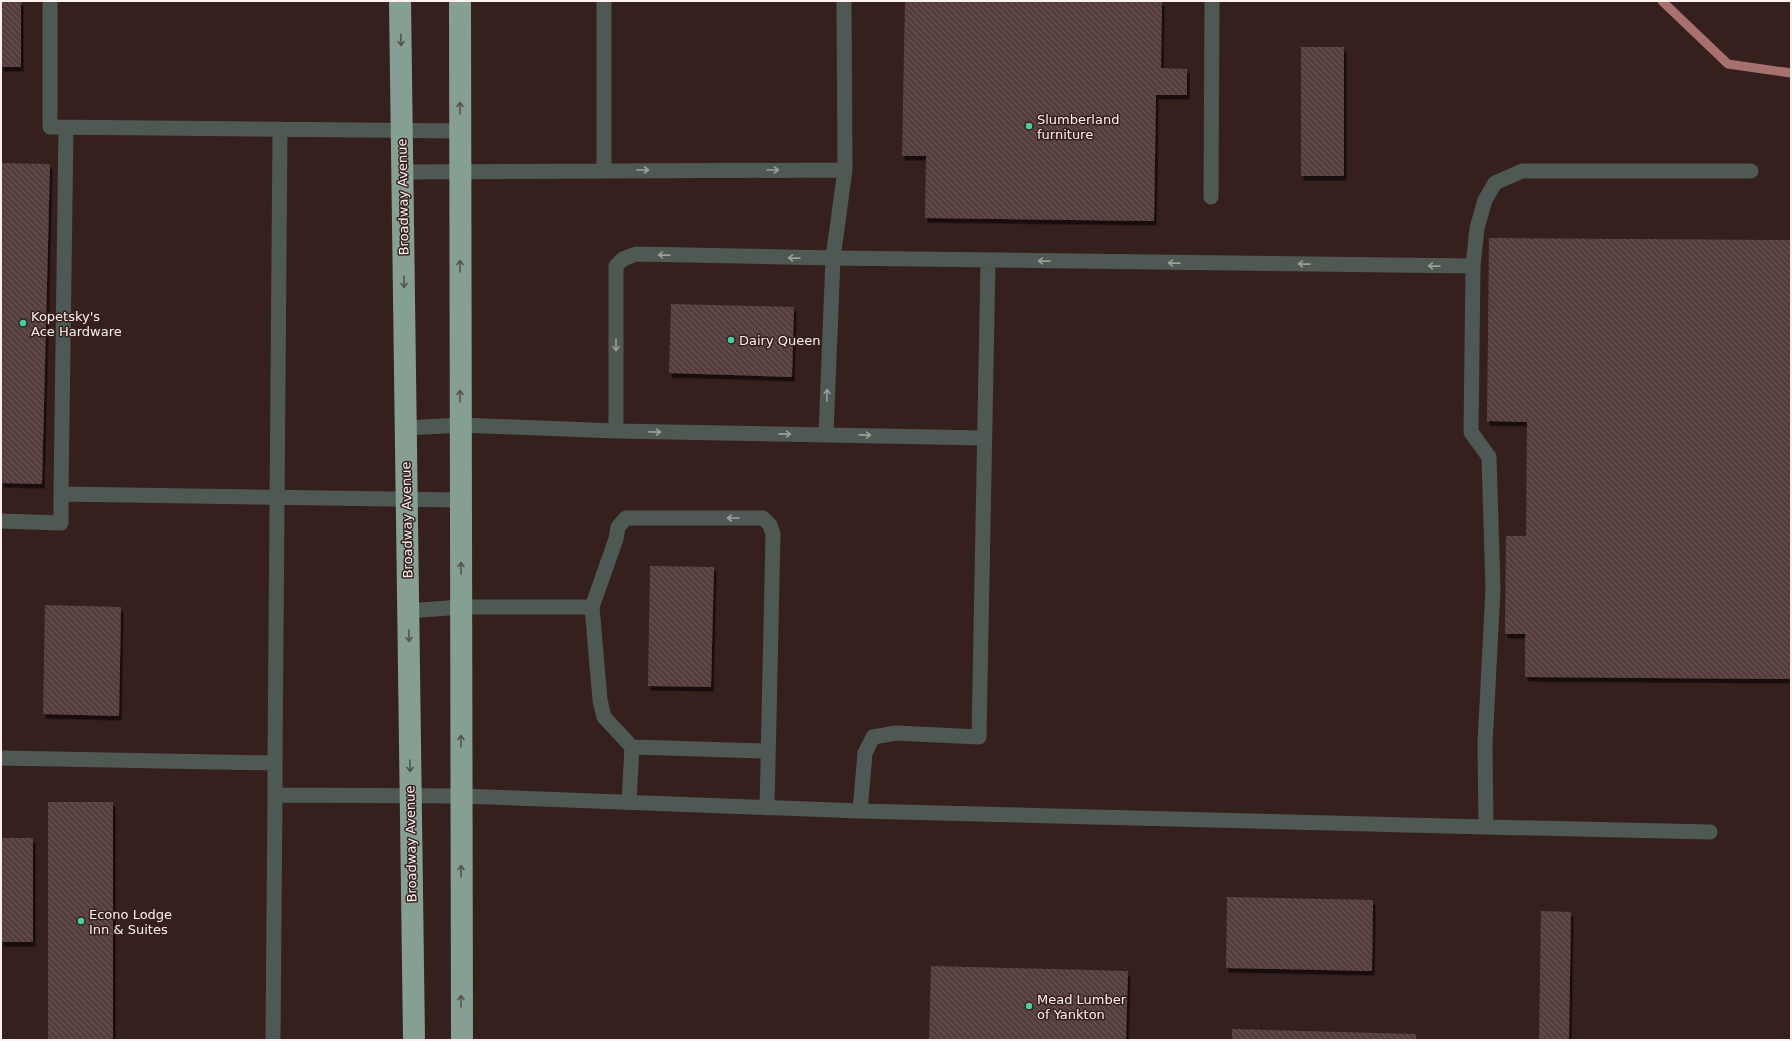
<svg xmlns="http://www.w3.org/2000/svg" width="1792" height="1041" font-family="'DejaVu Sans',sans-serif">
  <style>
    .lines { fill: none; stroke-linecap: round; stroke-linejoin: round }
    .stream { stroke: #a9716e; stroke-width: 9 }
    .building { fill: url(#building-back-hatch); filter: url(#shadow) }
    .lane { stroke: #4f5954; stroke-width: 15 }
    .highway { stroke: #859f93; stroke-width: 22 }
    .oneway { stroke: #56534d }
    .oneway2 { stroke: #9e9d9a }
    .poi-dot { fill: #3ed4a2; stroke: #36201e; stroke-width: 1.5 }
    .labels { text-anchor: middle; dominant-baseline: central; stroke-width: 3; stroke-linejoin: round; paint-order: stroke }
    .poi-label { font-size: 13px; fill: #fef1f0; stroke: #36201e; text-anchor: start }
    .street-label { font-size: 13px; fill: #fef1f0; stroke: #36201e }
  </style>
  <defs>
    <pattern id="building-back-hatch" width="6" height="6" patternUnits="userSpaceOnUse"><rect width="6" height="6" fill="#563e3c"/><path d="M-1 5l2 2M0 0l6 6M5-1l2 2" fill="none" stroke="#6f5a58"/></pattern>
    <filter id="shadow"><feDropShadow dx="2.5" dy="4.5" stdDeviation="0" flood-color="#0009"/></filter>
  </defs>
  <rect width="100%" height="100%" fill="#36201e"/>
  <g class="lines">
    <path class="stream" d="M1662,1L1728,64L1791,73"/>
  </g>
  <path class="building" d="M1,1H21V67H1Z
    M905,1H1162L1161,68L1187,69V95H1156L1154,221L925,218L926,156H902Z
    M1301,47H1344V176H1301Z
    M1,163L50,164L42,484L1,483Z
    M1489,238L1791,240V679L1525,677V634H1505L1506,536H1526L1527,422L1487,421Z
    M671,304L794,307L792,377L669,373Z
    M650,566L714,567L711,687L648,686Z
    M45,605L121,607L119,716L43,714Z
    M48,802H113V1040H48Z
    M1,838H33V942H1Z
    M1227,897L1373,900L1372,971L1226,968Z
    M1541,911L1571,912L1569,1040H1539Z
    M931,966L1128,971L1126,1040H929Z
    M1232,1029L1416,1034V1040H1232Z"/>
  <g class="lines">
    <path class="lane" d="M50,1V127L460,131
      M604,1V170
      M66,127L61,494L461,500
      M403,172L845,170
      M1211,197L1212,1
      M406,428L461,425L616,431L985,438
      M616,431V266L623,259L636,254L833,258L1473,266
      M826,434L833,258L845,170L844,1
      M1,521L61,523V494
      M592,607L600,700L604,717L632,747
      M408,611L461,607H592L616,539L618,527L626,518H763L770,525L773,534L767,808
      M1,758L275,763L280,129
      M275,763V795L461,796L860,811L865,753L873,737L896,733L979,737L988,261
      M629,802L632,747L768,751
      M860,811L1486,827L1485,744L1493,589L1489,457L1471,432L1473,266L1477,228L1485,200L1495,183L1522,171H1751
      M1486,827L1710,832
      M273,1040L275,795"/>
    <path class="highway" d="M400,1L414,1040
      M460,1L462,1040"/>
  </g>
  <defs><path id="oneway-shaft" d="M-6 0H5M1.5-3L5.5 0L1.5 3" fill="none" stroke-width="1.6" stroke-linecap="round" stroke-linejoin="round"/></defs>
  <g class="oneway">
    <use href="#oneway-shaft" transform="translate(401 40) rotate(89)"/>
    <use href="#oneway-shaft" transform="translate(460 108) rotate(-90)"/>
    <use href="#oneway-shaft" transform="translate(460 266) rotate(-90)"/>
    <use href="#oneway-shaft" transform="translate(404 282) rotate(89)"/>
    <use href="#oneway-shaft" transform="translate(460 396) rotate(-90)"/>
    <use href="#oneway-shaft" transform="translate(461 568) rotate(-90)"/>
    <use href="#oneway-shaft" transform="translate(409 636) rotate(89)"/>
    <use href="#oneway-shaft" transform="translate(461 741) rotate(-90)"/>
    <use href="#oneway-shaft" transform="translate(410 766) rotate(89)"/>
    <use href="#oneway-shaft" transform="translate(461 871) rotate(-90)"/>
    <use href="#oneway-shaft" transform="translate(461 1001) rotate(-90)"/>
  </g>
  <g class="oneway2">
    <use href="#oneway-shaft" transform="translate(643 170)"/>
    <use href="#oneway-shaft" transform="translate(773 170)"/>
    <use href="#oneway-shaft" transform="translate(664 255) rotate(-179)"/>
    <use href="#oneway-shaft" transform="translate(794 258) rotate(-179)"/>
    <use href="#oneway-shaft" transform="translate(1044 261) rotate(-179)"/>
    <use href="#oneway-shaft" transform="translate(1174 263) rotate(-179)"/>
    <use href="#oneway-shaft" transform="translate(1304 264) rotate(-179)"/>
    <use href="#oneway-shaft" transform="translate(1434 266) rotate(-179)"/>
    <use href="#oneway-shaft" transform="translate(616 345) rotate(90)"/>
    <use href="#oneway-shaft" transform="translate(827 395) rotate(-88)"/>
    <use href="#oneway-shaft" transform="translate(655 432) rotate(1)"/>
    <use href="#oneway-shaft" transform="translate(785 434) rotate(1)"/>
    <use href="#oneway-shaft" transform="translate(865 435) rotate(1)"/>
    <use href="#oneway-shaft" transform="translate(733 518) rotate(-180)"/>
  </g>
  <g class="poi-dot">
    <circle cx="1029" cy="126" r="4"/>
    <circle cx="23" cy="323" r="4"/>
    <circle cx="731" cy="340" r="4"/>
    <circle cx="81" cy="921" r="4"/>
    <circle cx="1029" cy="1006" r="4"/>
  </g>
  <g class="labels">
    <g class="poi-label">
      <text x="1037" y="119">Slumberland<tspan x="1037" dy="15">furniture</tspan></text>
      <text x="31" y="316">Kopetsky's<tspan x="31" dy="15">Ace Hardware</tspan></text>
      <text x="739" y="340">Dairy Queen</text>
      <text x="89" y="914">Econo Lodge<tspan x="89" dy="15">Inn &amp; Suites</tspan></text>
      <text x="1037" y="999">Mead Lumber<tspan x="1037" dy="15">of Yankton</tspan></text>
    </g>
    <g class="street-label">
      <text transform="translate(403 197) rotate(-91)">Broadway Avenue</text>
      <text transform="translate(407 520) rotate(-91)">Broadway Avenue</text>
      <text transform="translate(411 844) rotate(-91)">Broadway Avenue</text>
    </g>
  </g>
  <rect width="1792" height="1041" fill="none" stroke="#fef1f0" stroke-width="4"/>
</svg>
